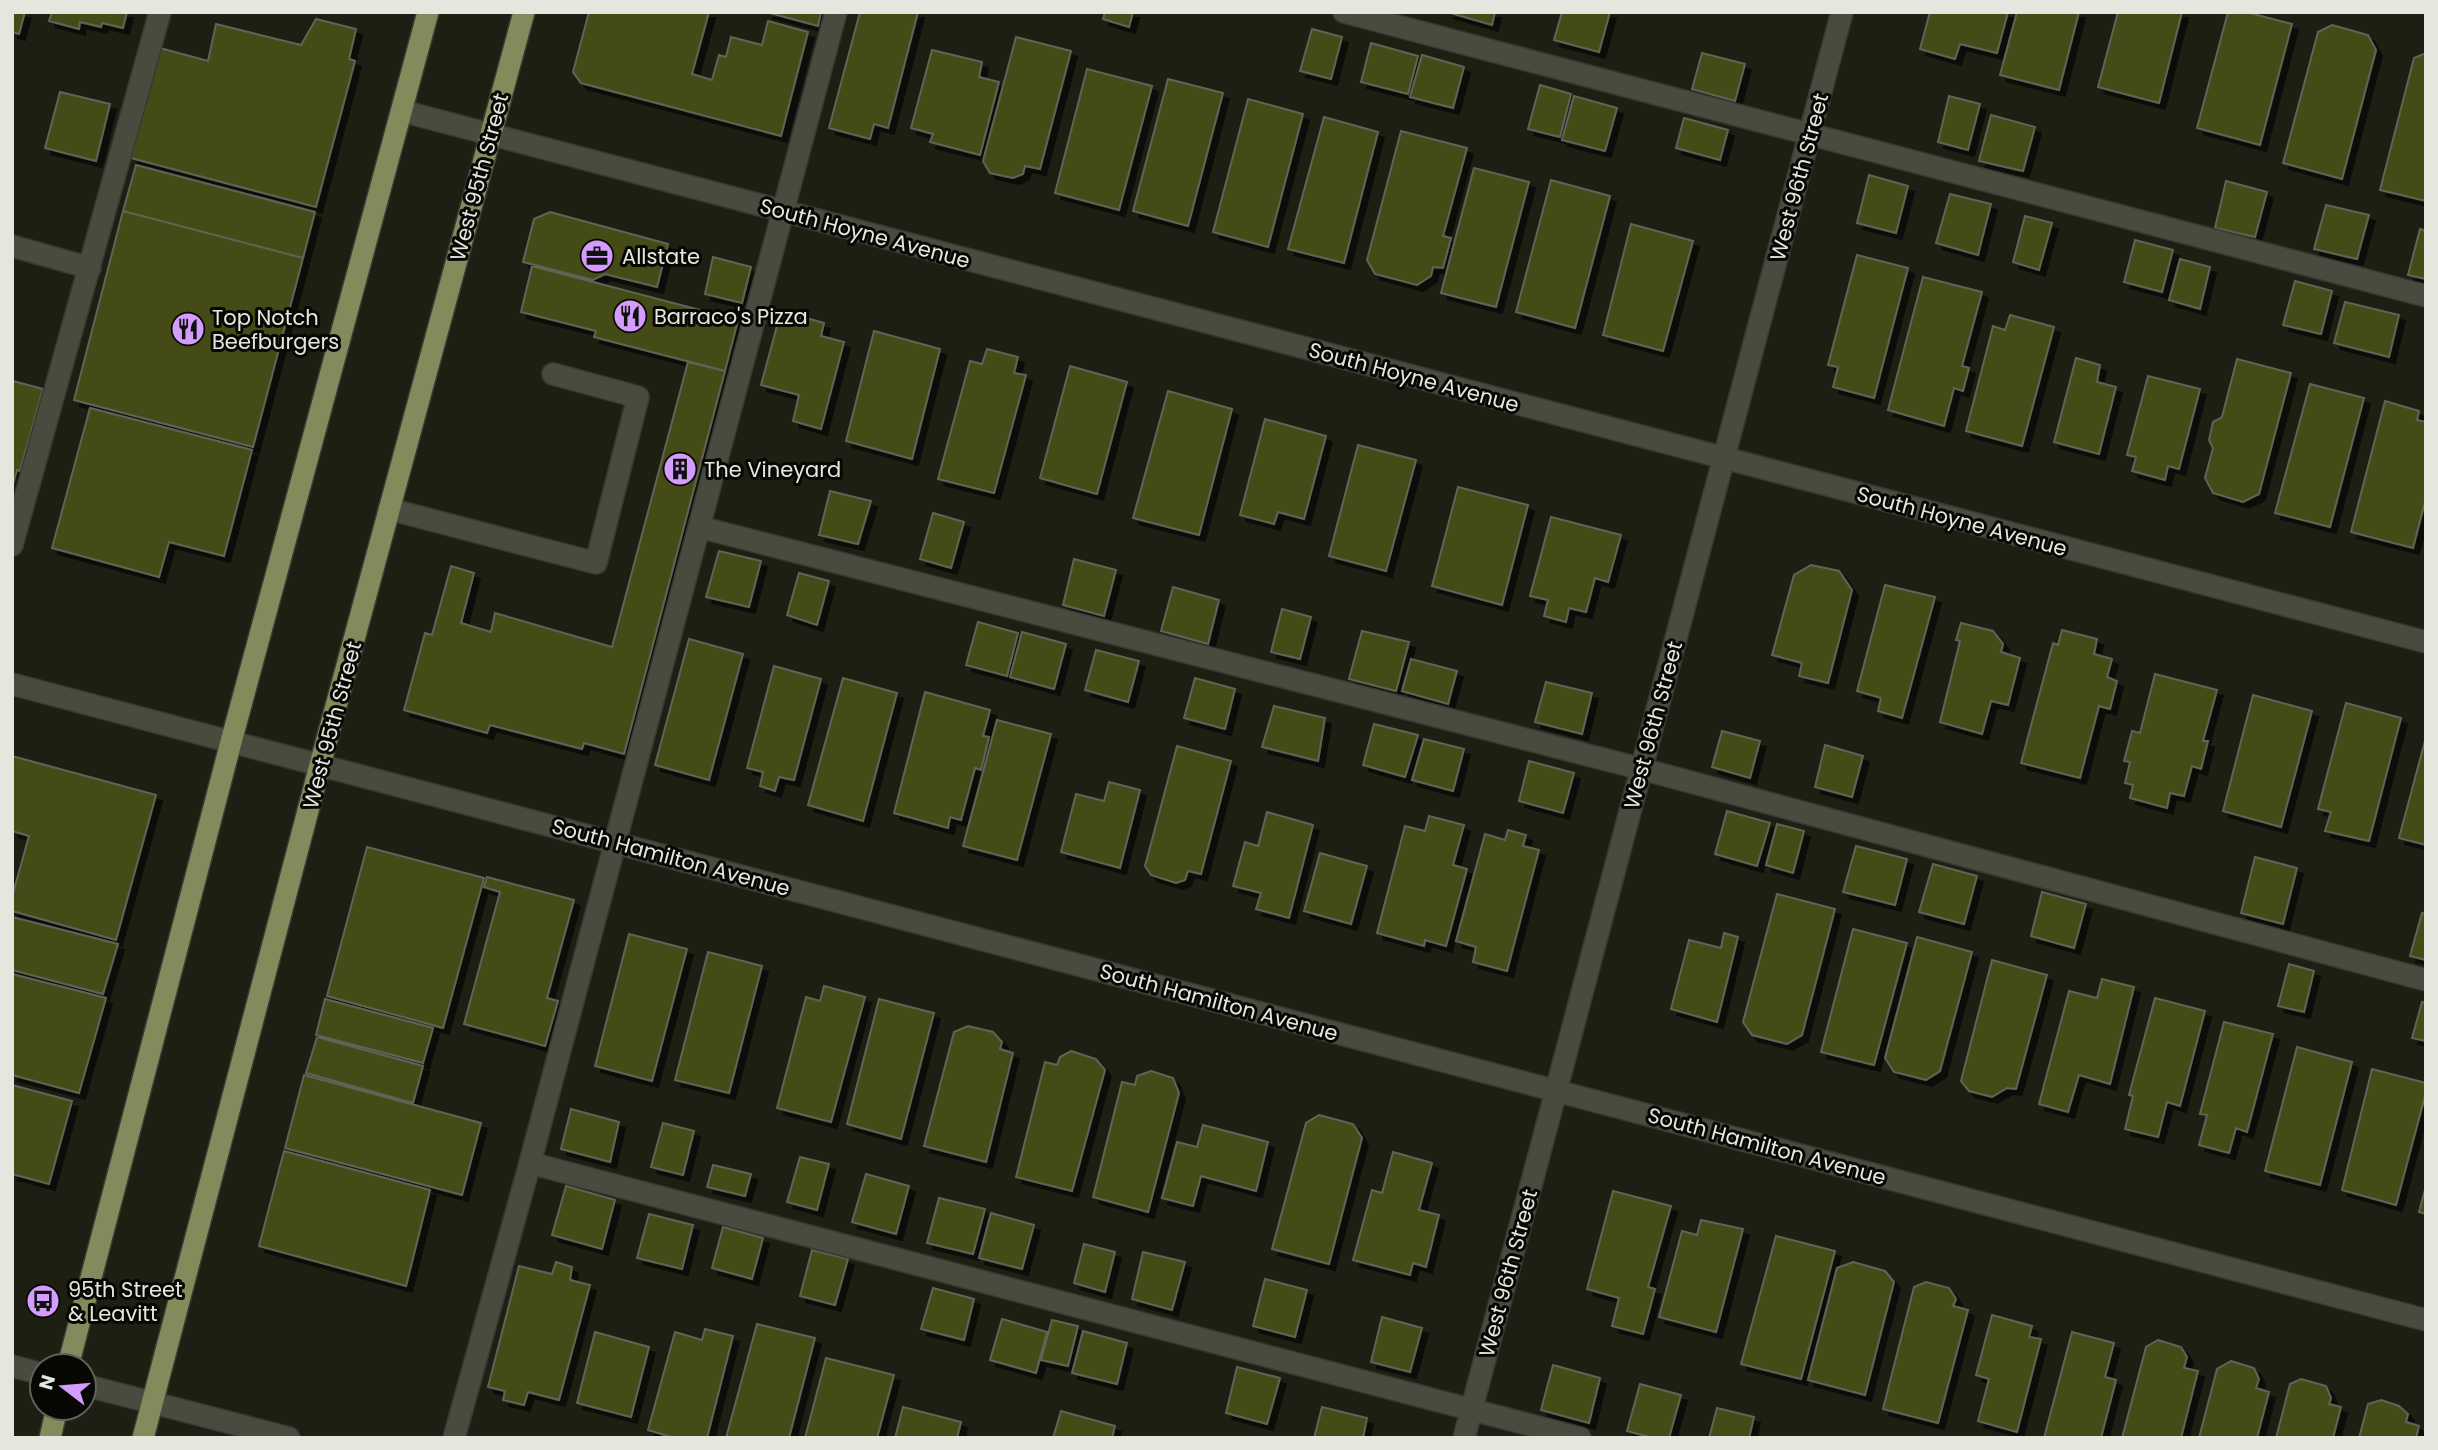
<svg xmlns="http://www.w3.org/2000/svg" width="2438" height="1450" font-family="Poppins,sans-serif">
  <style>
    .building { fill: #454b18; stroke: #616356; stroke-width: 2; filter: url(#shadow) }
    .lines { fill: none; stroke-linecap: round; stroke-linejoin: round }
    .minor-casing { stroke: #383933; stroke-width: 24 }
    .major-casing { stroke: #383933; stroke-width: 24 }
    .minor { stroke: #494b3e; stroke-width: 21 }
    .major { stroke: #838a5c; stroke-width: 21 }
    .labels { text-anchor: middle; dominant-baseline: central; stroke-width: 6; stroke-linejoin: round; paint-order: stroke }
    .street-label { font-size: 21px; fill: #e5e7df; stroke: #070804 }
    .poi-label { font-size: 21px; fill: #e5e7df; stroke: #070804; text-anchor: start }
  </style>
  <defs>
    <filter id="shadow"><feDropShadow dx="6" dy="6" stdDeviation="0" flood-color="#0009"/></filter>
  </defs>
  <rect width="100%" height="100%" fill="#1d1f13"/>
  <path class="building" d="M12,12H25L19,34L12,32Z
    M52,12H127L123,28L102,23L101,27L80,22L79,29L49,21Z
    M589,12H709L692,74L712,80L719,55L726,57L731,37L762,45L768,21L808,32L781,136L581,83L573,72Z
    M766,12H821L818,26Z
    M860,12H918L888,128L874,124L870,139L829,128Z
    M1105,12H1133L1129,27L1103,19Z
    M1447,12H1495L1492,25Z
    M1562,12H1610L1599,52L1554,40Z
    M1930,12H2008L1997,53L1960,44L1955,59L1920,49Z
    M2017,12H2079L2059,90L2000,75Z
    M2118,12H2182L2159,103L2098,87Z
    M2228,12H2246L2292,24L2260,145L2197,128Z
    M316,19L356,29L349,59L355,61L316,207L131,158L160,48L208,61L216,24L301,45Z
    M2332,25L2368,35L2376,50L2342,179L2283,163L2318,32Z
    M1312,29L1342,37L1331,79L1300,71Z
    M1016,37L1071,51L1040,169L1025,166L1023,174L1013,178L990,173L983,161Z
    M1371,43L1418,56L1408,94L1361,82Z
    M932,50L982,62L979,77L999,82L980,155L930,142L933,134L911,128Z
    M1702,53L1745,64L1735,101L1692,89Z
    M2426,53V201L2380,190L2414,58Z
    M1422,55L1464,67L1453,108L1410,97Z
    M1087,69L1152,86L1119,210L1055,193Z
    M1168,79L1223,93L1188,226L1133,211Z
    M1540,85L1571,94L1560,137L1528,129Z
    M60,92L110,104L96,161L45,148Z
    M1574,96L1617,108L1605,151L1562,140Z
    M1949,96L1980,104L1968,150L1938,142Z
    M1248,99L1303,114L1268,247L1213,232Z
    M1991,115L2035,127L2023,171L1979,161Z
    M1324,117L1378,132L1344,263L1288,249Z
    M1684,118L1728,130L1720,160L1676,148Z
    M1401,131L1467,148L1443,236L1451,238L1443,268L1433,267L1431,276L1417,285L1375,274L1367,260Z
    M136,165L315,212L303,258L123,211Z
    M1474,168L1529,182L1496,307L1441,293Z
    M1869,175L1908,186L1896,233L1857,223Z
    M1551,180L1610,196L1575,328L1516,312Z
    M2226,181L2267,192L2255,237L2215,228Z
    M1950,194L1991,204L1978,255L1936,243Z
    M2326,205L2369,215L2357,259L2314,249Z
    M123,211L303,258L253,447L74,400Z
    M550,212L668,244L657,287L605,274L593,280L523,262L534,219Z
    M2025,216L2052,223L2039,270L2013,262Z
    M1631,224L1693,241L1663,351L1603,335Z
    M2420,229L2426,231V279L2408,275Z
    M2135,240L2173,250L2162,292L2124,282Z
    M1857,255L1908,268L1874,398L1833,387L1838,367L1828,365Z
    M713,257L751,267L742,303L705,294Z
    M2180,259L2210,267L2200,309L2169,300Z
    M532,266L738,320L725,371L594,337L596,331L521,312Z
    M1923,277L1982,292L1962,366L1969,368L1963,391L1954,388L1944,426L1888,410Z
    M2295,281L2332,291L2321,334L2283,325Z
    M2345,302L2399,315L2389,357L2334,343Z
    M781,311L824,323L821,336L844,342L821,429L793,421L799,395L761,385Z
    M2010,315L2054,327L2022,446L1966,431L1993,326L2005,330Z
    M874,331L940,349L912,459L846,441Z
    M987,349L1018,357L1014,373L1026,375L994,493L938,479L970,361L982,364Z
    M2076,358L2100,365L2097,382L2116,387L2099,454L2054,442Z
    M2237,359L2291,373L2259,494L2243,502L2213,493L2205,478L2213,448L2209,440L2213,422L2222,417Z
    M688,362L725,371L624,754L584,743L582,749L490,725L487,733L404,710L425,633L432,635L451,566L474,573L461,623L491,632L495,613L612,647Z
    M1070,366L1127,382L1097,494L1040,478Z
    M2148,376L2200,389L2179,469L2168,466L2165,480L2132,471L2136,457L2127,455Z
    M13,381L43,389L20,471L17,470L12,487Z
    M2310,384L2364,398L2330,527L2275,513Z
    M1168,391L1232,409L1199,535L1133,518Z
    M2385,401L2419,411L2417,420L2426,422V498L2413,548L2351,532Z
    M90,408L252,450L224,556L169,542L159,577L52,548Z
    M1265,419L1326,436L1304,519L1278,512L1274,524L1240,515Z
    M1358,445L1416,460L1386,571L1329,556Z
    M1458,487L1528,505L1502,605L1432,586Z
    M830,491L871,501L858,544L819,535Z
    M933,513L964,522L951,568L920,559Z
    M1551,517L1621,535L1608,582L1595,578L1586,612L1569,608L1566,622L1544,616L1548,600L1530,596Z
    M719,551L761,561L749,607L706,597Z
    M1074,559L1116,570L1104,616L1063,605Z
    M1811,565L1839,571L1852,590L1828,683L1799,676L1802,663L1772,655L1794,575Z
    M799,573L829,581L817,625L787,615Z
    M1885,585L1935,597L1902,718L1878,711L1881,698L1857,691Z
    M1173,587L1219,600L1208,644L1161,631Z
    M1282,609L1311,617L1300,659L1271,652Z
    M978,622L1018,633L1007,676L966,665Z
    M1961,623L1993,631L2003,644L2001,652L2020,658L2008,705L1991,701L1982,734L1940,722L1960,641L1956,640Z
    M2062,630L2097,639L2094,654L2112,659L2107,677L2117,681L2110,709L2099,706L2080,778L2021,763L2053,643L2058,645Z
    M1362,631L1409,642L1396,691L1349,679Z
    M1022,632L1066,644L1054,689L1010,677Z
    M689,639L743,654L709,780L655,765Z
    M1096,650L1139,661L1128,702L1085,690Z
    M1411,659L1457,671L1448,704L1402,691Z
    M774,666L821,679L794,780L779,777L775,791L760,786L763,772L747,768Z
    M2155,674L2217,690L2203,741H2208L2201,769L2192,766L2184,796L2170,793L2167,808L2130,798L2133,785L2125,783L2130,762L2124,761L2132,731L2140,733Z
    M843,678L897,693L863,821L808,805Z
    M1195,678L1235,689L1225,729L1184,718Z
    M1546,682L1592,693L1582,734L1535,722Z
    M925,692L990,710L983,736L989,737L981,770L975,768L961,820L950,817L948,828L894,813Z
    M2253,695L2312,711L2281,827L2223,811Z
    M2346,703L2401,718L2369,841L2325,831L2331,812L2318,809Z
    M1274,706L1325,718L1318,761L1262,747Z
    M997,720L1051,734L1017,860L963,846Z
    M1374,724L1418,735L1405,777L1363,765Z
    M1722,731L1760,741L1750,778L1712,767Z
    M2426,737V845L2399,838Z
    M1424,739L1464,749L1453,791L1412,780Z
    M1825,745L1863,756L1852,797L1815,787Z
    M1177,746L1231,761L1201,874L1188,871L1185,880L1176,883L1151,875L1145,866Z
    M12,756L156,795L116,940L12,911V897L29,836L12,831Z
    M1529,761L1574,773L1563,813L1519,801Z
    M1109,782L1140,790L1120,868L1061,852L1076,794L1104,801Z
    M1727,811L1770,823L1757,866L1715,854Z
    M1267,812L1313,825L1289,918L1256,909L1261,893L1233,886L1245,842L1258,846Z
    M1429,816L1464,825L1453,865L1467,869L1446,946L1425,940L1424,946L1377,933L1405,826L1425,831Z
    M1777,824L1804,831L1793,873L1766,865Z
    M1508,830L1526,835L1523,846L1539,850L1507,971L1473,962L1476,947L1456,941L1485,834L1505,840Z
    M1856,846L1907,859L1895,905L1843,892Z
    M367,847L484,878L443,1028L327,996Z
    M1320,853L1367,866L1351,924L1304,911Z
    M2255,857L2297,868L2283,924L2241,913Z
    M1933,864L1977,876L1964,924L1919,912Z
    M487,877L574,900L547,998L558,1001L545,1046L464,1024L500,892L484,887Z
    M2042,892L2086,904L2074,948L2031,936Z
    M1777,894L1835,909L1802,1035L1787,1044L1752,1035L1743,1022Z
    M2422,913L2426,914V960L2410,956Z
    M12,917L118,944L103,994L12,970Z
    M1853,929L1907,943L1874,1065L1821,1052Z
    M1724,933L1738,937L1717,1022L1671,1009L1689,940L1721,948Z
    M629,934L687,949L652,1081L595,1066Z
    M1917,937L1972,952L1940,1071L1926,1080L1894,1072L1885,1058Z
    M708,952L762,966L729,1093L675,1080Z
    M1992,960L2047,975L2016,1089L2007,1088L1992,1097L1969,1091L1961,1081Z
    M2289,964L2314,971L2304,1012L2278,1006Z
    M12,974L106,998L79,1093L12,1075Z
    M2102,979L2134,987L2110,1084L2079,1075L2068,1112L2039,1104L2069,991L2097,998Z
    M824,986L865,997L831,1122L777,1108L806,997L820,1001Z
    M2155,998L2205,1011L2180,1106L2167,1102L2158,1137L2125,1129L2133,1096L2129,1095Z
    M325,999L433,1028L423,1063L316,1035Z
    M879,999L934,1013L901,1139L847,1124Z
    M2422,1002L2426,1003V1041L2412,1038Z
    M2224,1022L2273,1034L2247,1132L2236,1128L2229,1153L2199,1145L2207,1115L2200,1114Z
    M968,1026L993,1032L1002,1042L1000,1049L1013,1053L986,1162L924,1146L954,1032Z
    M317,1037L423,1066L413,1103L306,1073Z
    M2297,1047L2352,1062L2320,1185L2265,1171Z
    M1071,1051L1096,1059L1105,1070L1072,1191L1016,1177L1045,1062L1057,1065L1060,1057Z
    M2372,1069L2426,1083V1092L2396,1205L2342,1190Z
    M1151,1071L1173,1078L1179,1093L1148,1212L1093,1197L1122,1082L1135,1085L1137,1076Z
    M304,1075L481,1123L462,1195L285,1148Z
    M12,1085L72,1101L49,1184L12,1174Z
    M571,1109L619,1122L610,1162L561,1149Z
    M1319,1115L1353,1124L1362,1138L1329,1264L1272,1249L1306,1123Z
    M663,1123L694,1131L683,1175L651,1167Z
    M1203,1125L1268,1142L1256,1191L1201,1176L1193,1206L1162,1198L1177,1142L1197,1147Z
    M284,1151L430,1190L406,1286L259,1246Z
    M1393,1152L1432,1163L1419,1210L1439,1215L1426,1267L1413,1263L1410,1275L1353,1260L1372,1190L1382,1193Z
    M800,1157L829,1164L817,1210L787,1202Z
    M713,1165L751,1174L745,1196L707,1187Z
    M866,1174L909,1186L896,1234L852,1222Z
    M566,1186L615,1200L602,1249L552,1235Z
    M2426,1186V1214L2419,1212Z
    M1613,1191L1671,1206L1648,1287L1655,1289L1643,1334L1612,1326L1619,1298L1587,1289Z
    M939,1198L985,1209L973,1254L927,1243Z
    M991,1213L1034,1225L1022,1269L979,1258Z
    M649,1214L693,1225L682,1269L637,1258Z
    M1701,1220L1743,1229L1716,1332L1659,1317L1682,1231L1697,1235Z
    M723,1227L763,1238L752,1279L712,1268Z
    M1776,1236L1835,1251L1801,1379L1741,1364Z
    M1084,1244L1115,1252L1105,1292L1074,1283Z
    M812,1250L848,1259L835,1305L800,1296Z
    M1143,1252L1185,1262L1172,1310L1132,1299Z
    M556,1262L572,1267L570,1280L590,1285L559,1400L528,1392L524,1405L503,1400L505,1391L488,1387L519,1266L552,1274Z
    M1853,1262L1885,1271L1894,1282L1865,1395L1808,1380L1837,1268Z
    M1265,1279L1307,1290L1295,1337L1253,1326Z
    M1926,1282L1949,1288L1956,1299L1953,1306L1968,1310L1938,1423L1883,1409L1914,1287Z
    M933,1288L974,1299L964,1340L921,1329Z
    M1992,1315L2032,1326L2029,1337L2041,1339L2017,1432L1978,1421L1989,1379L1976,1375Z
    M1382,1317L1422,1328L1410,1372L1371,1362Z
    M1002,1319L1047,1332L1036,1373L990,1360Z
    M1052,1320L1078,1326L1068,1366L1041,1360Z
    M757,1324L815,1338L789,1438H726Z
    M705,1329L733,1336L707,1438H675L648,1430L675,1332L702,1340Z
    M1083,1331L1127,1343L1117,1384L1072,1373Z
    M595,1332L649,1347L631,1417L577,1403Z
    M2072,1332L2114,1343L2105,1377L2116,1380L2101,1438H2044Z
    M2158,1340L2181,1347L2187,1357L2184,1368L2198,1371L2181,1438H2122L2146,1347Z
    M826,1358L894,1375L877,1438H805Z
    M2231,1361L2254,1368L2259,1379L2256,1388L2269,1392L2257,1438H2199L2217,1369Z
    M1553,1365L1600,1378L1589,1423L1541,1410Z
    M1237,1367L1280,1378L1267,1424L1226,1413Z
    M2301,1379L2326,1386L2331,1398L2329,1404L2341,1407L2333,1438H2276L2290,1384Z
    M1640,1384L1681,1395L1669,1438H1653L1627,1431Z
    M2381,1400L2399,1406L2408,1414L2406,1422L2419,1426L2416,1438H2359L2368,1404Z
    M903,1407L961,1422L957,1438H895Z
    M1322,1407L1367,1418L1363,1438H1314Z
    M1717,1408L1754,1417L1749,1438H1709Z
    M1061,1411L1115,1426L1112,1438H1053Z"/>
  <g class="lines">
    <defs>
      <path id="minor" d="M1344,12L2426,296
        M402,111L2426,642
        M12,246L90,268
        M389,509L596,563L638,397L553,374
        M699,527L1642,769L2426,980
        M12,545L160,12
        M12,684L2426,1320
        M530,1163L1580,1438
        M12,1366L42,1374
        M84,1385L289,1438
        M454,1438L530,1163L836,12
        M1464,1438L1842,12"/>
      <path id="major" d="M68,1366L231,742L428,12
        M50,1438L57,1408
        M143,1438L320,765L524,12"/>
    </defs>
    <use href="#minor" class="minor-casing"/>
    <use href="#major" class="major-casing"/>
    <use href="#minor" class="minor"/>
    <use href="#major" class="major"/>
  </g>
  <defs>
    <symbol id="office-disc" viewBox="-11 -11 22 22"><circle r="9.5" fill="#d49cfc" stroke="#070804"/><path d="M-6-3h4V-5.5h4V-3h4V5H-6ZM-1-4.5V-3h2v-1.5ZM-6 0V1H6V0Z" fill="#111"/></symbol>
    <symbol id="restaurant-disc" viewBox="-11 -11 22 22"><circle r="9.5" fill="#d49cfc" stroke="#070804"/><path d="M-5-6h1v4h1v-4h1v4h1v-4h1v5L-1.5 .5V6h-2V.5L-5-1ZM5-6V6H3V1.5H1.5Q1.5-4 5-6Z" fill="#111"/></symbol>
    <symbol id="building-disc" viewBox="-11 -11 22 22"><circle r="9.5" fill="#d49cfc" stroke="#070804"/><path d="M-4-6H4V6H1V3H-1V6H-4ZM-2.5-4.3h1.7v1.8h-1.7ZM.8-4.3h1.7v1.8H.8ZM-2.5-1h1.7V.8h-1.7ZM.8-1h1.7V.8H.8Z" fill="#111"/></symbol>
    <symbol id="bus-disc" viewBox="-11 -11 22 22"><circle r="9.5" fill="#d49cfc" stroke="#070804"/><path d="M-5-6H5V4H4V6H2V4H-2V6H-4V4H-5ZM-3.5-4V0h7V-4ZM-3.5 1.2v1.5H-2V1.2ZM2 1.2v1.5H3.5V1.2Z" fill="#111"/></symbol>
  </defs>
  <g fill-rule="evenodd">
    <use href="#office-disc" x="578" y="237" width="38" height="38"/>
    <use href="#restaurant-disc" x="611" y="297" width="38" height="38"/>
    <use href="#restaurant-disc" x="169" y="310" width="38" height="38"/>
    <use href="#building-disc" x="661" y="450" width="38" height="38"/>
    <use href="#bus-disc" x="24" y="1282" width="38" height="38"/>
  </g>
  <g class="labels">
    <g class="street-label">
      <text transform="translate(479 177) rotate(-75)">West 95th Street</text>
      <text transform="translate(1799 177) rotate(-75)">West 96th Street</text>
      <text transform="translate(865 233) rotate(15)">South Hoyne Avenue</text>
      <text transform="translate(1414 377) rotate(15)">South Hoyne Avenue</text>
      <text transform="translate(1962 521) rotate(15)">South Hoyne Avenue</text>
      <text transform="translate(332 725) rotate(-75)">West 95th Street</text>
      <text transform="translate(1653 725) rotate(-75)">West 96th Street</text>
      <text transform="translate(671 857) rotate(15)">South Hamilton Avenue</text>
      <text transform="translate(1219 1002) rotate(15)">South Hamilton Avenue</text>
      <text transform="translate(1767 1146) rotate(15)">South Hamilton Avenue</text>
      <text transform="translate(1508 1273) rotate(-75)">West 96th Street</text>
    </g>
    <g class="poi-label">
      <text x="622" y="256">Allstate</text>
      <text x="654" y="316">Barraco's Pizza</text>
      <text x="212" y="317">Top Notch<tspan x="212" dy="24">Beefburgers</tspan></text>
      <text x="704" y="469">The Vineyard</text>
      <text x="68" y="1289">95th Street<tspan x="68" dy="24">&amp; Leavitt</tspan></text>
    </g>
  </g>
  <rect width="2438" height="1450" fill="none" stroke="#e5e7df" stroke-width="28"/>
  <g transform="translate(63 1387) rotate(286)"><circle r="33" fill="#070804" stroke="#60615c" stroke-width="2"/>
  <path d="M0-5L12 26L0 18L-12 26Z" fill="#d49cfc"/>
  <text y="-10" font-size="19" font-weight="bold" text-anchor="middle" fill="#e5e7df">N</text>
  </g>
</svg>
